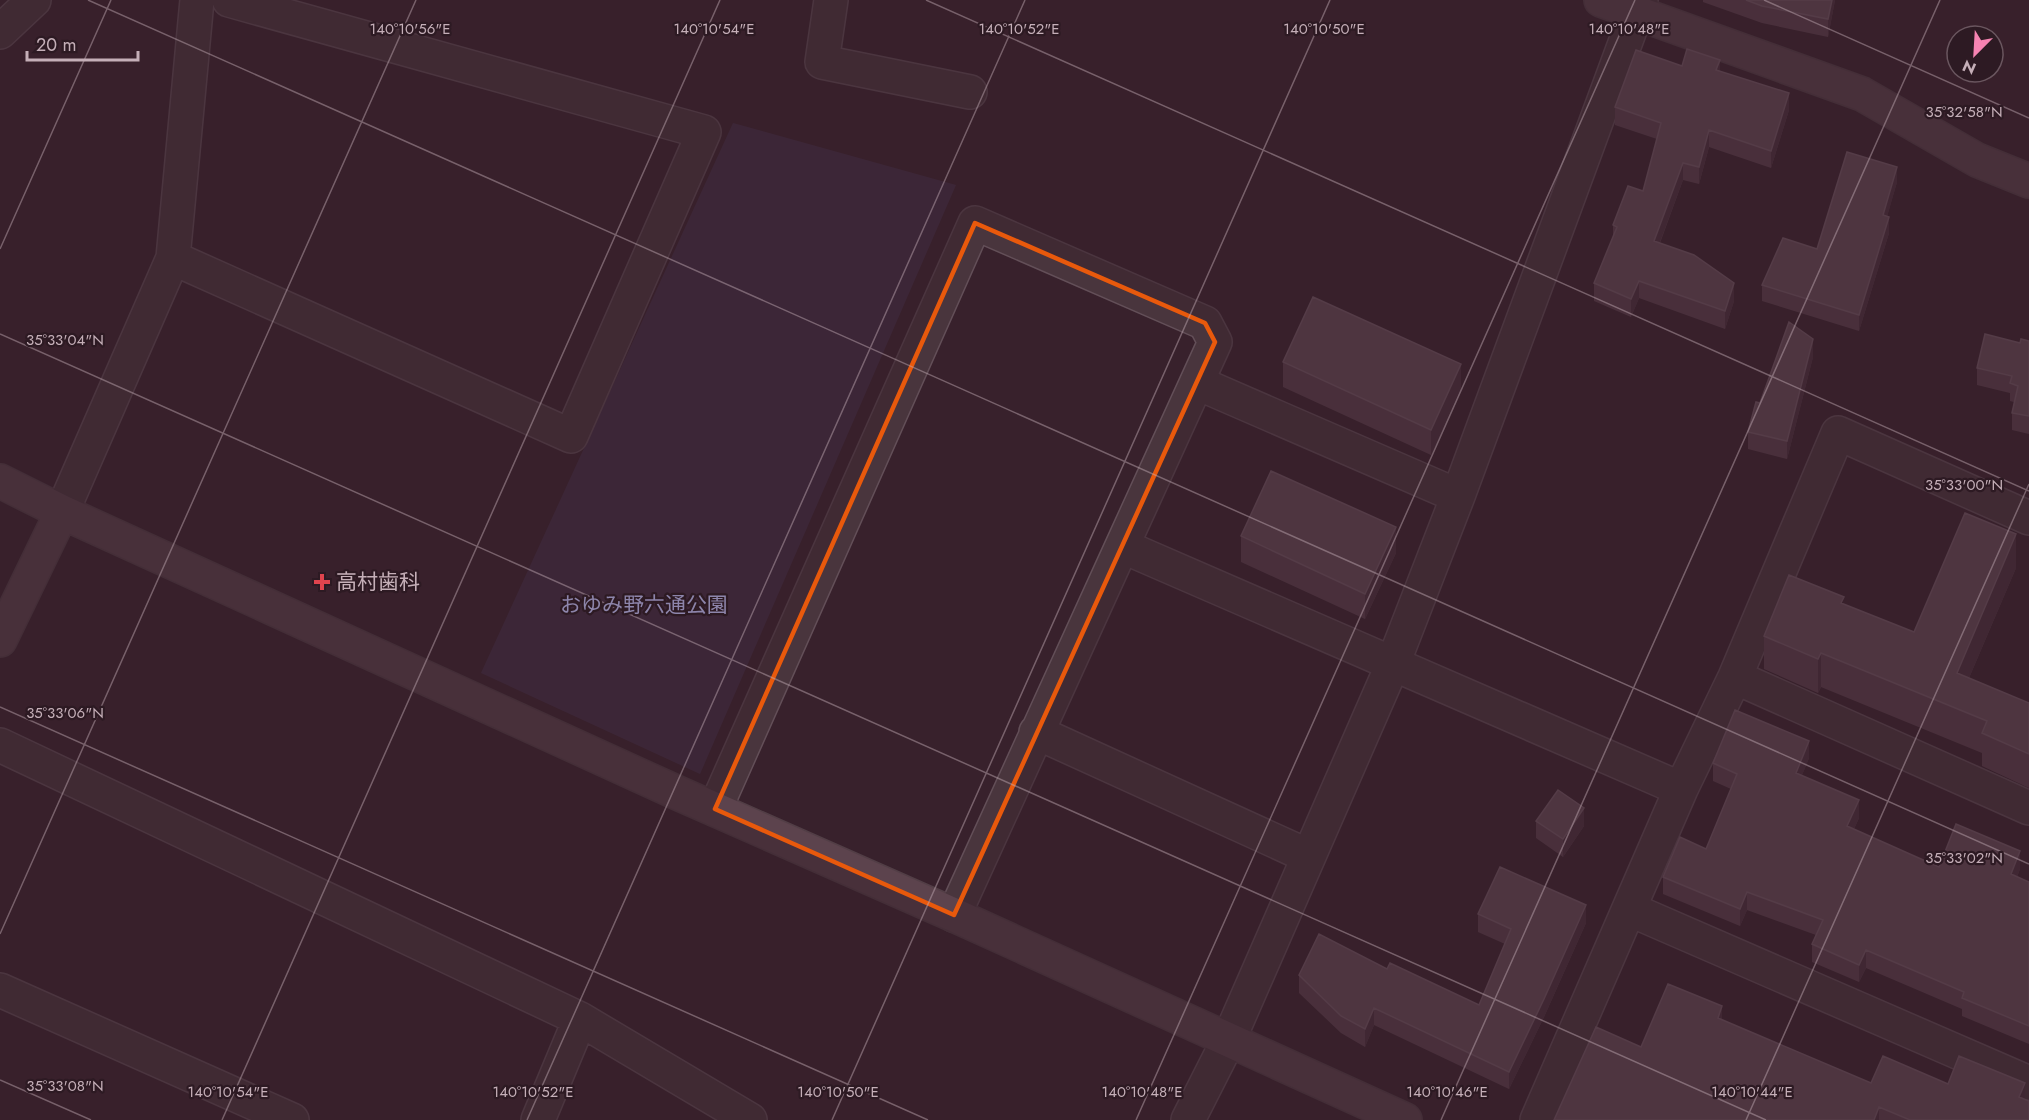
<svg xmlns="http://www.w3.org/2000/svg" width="2029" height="1120" font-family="Jost,'Noto Sans JP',sans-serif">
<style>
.green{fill:#422e46}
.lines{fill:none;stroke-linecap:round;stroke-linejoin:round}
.street-casing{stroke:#634f58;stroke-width:36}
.secondary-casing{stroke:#523e46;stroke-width:36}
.street{stroke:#49353d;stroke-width:33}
.secondary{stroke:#5c434d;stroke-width:33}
.wall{fill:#5e424f}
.shaded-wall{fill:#4a303c}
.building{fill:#694e5a;stroke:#775d69;stroke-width:1.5}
.marked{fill:none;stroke:#e8590c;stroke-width:4.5;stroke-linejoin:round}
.ticks{fill:none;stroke:#c5afb8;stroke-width:1.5;stroke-opacity:0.45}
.health-dot{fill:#e0444e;stroke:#2d1a23;stroke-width:2}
.labels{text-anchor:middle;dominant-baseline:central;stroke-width:4.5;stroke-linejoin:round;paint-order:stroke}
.poi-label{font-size:21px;fill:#c5afb8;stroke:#2d1a23;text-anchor:start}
.park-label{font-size:21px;fill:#8d85ab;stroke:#2d1a23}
.ticks-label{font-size:15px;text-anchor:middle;fill:#c5afb8;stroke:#2d1a23;stroke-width:4.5;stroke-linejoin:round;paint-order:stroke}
</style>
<rect width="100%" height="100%" fill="#38212c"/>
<path class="green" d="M 733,123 L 956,185 L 700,774 L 481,673 Z"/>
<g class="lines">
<g class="street-casing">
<path id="street" d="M 831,0 L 822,62 L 970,92
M 0,32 L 34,0
M 173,258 L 571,436 L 704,132 L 229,0
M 1198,383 L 1458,496
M 62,512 L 173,258 L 197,0
M 1735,677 L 2029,808
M 1036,732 L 1308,856
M 0,745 L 580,1019 L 750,1120
M 715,809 L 975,223 L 1205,323 L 1215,342 L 1122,546 L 1681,789
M 1629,909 L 2029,1083
M 954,915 L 1122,546
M 0,990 L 292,1120
M 538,1120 L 580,1019
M 1188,1120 L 1229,1039 L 1392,666 L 1458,496 L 1641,0
M 1537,1120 L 1681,789 L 1735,677 L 1838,433 L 2029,518"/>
</g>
<g class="secondary-casing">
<path id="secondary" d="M 1601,0 L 1862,94 L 1977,160 L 2029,181
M 0,481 L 62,512 L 680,794 L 954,915 L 1405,1120
M 0,640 L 62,512"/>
</g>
<use href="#street" class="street"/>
<use href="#secondary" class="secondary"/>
</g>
<path class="wall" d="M 1703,0 L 1835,0 L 1828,37 L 1762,23 L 1703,2 Z
M 1682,66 L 1720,71 L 1789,110 L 1771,168 L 1709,147 L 1699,184 L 1683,180 L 1660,243 L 1734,301 L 1725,329 L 1639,298 L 1631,317 L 1594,301 L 1594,283 L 1613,237 L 1613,225 L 1643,191 L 1657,139 L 1615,125 L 1615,107 Z
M 1897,182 L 1887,216 L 1889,233 L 1859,331 L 1762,301 L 1762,285 L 1817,249 Z
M 2029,341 L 2029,434 L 2012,430 L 2012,413 L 2014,402 L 2010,401 L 2010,393 L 1977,385 L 1977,368 L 2020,343 Z
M 1813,357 L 1787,459 L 1748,449 L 1748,432 L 1760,403 Z
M 1283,362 L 1461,390 L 1431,455 L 1283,387 Z
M 1241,536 L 1396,553 L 1365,619 L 1241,562 Z
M 2016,568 L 1969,678 L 2029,703 L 2029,788 L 1982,766 L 1982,753 L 1821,687 L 1818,693 L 1764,669 L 1764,636 L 1844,604 L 1914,632 Z
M 1809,758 L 1802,775 L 1859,818 L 1854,829 L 1939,867 L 2020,869 L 2017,877 L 2029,882 L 2029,1044 L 1962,1016 L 1962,1009 L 1866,968 L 1859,982 L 1812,962 L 1812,944 L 1816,935 L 1747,910 L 1740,926 L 1663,894 L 1663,877 L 1706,849 L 1731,789 L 1713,781 L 1713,763 Z
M 1536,821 L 1584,826 L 1563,857 L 1536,838 Z
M 1478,914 L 1586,923 L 1544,1017 L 1509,1089 L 1374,1025 L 1365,1047 L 1341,1033 L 1299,993 L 1299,975 L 1387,969 L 1479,1005 L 1505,944 L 1478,932 Z
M 1722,1020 L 1871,1083 L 1948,1084 L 2025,1099 L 2029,1120 L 1554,1120 L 1641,1047 Z"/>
<path class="shaded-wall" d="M 1832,0 L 1835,0 L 1828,37 L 1828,19 Z
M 1720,60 L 1720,77 L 1716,70 Z
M 1789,93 L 1789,110 L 1771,168 L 1771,151 Z
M 1709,130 L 1709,147 L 1699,184 L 1699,167 Z
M 1683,163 L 1683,180 L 1654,258 L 1654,241 Z
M 1897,167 L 1897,182 L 1883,231 L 1883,215 Z
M 1889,217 L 1889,233 L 1859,331 L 1859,315 Z
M 1639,281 L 1639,298 L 1631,317 L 1631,299 Z
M 1734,283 L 1734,301 L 1725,329 L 1725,311 Z
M 1813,339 L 1813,357 L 1787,459 L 1787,441 Z
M 1461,364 L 1461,390 L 1431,455 L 1431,430 Z
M 1396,527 L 1396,553 L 1365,619 L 1365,594 Z
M 2016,534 L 2016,568 L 1957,706 L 1957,673 Z
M 1821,653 L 1821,687 L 1818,693 L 1818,659 Z
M 1809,741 L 1809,758 L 1796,790 L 1796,773 Z
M 1859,800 L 1859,818 L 1847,844 L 1847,826 Z
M 1584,808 L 1584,826 L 1563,857 L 1563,839 Z
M 2020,851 L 2020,869 L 2011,892 L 2011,874 Z
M 1747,892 L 1747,910 L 1740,926 L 1740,909 Z
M 1586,905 L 1586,923 L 1544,1017 L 1509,1089 L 1509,1072 Z
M 1866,950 L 1866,968 L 1859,982 L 1859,965 Z
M 1722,1006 L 1722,1025 L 1718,1018 Z
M 1374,1008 L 1374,1025 L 1365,1047 L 1365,1029 Z
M 2025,1083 L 2025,1102 L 2019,1097 Z
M 1879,1107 L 1879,1120 L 1874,1120 Z"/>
<path class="building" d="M 1746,0 L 1832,0 L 1828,19 L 1762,6 Z
M 1687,49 L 1720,60 L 1716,70 L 1789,93 L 1771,151 L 1709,130 L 1699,167 L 1683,163 L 1654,241 L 1694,255 L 1734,283 L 1725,311 L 1639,281 L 1631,299 L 1594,283 L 1617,227 L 1613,225 L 1628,186 L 1643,191 L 1661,123 L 1615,107 L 1636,50 L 1682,66 Z
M 1847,152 L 1897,167 L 1883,215 L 1889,217 L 1859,315 L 1762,285 L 1783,238 L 1817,249 Z
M 1313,297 L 1461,364 L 1431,430 L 1283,362 Z
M 1789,322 L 1813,339 L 1787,441 L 1748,432 L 1756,402 L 1760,403 Z
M 1985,334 L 2020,343 L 2021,339 L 2029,341 L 2029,416 L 2012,413 L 2018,386 L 2010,383 L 2012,376 L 1977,368 Z
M 1271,471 L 1396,527 L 1365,594 L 1241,536 Z
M 1965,513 L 2016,534 L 1957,673 L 2029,703 L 2029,754 L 1982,733 L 1987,721 L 1821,653 L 1818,659 L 1764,636 L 1789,575 L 1844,597 L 1841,603 L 1914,632 Z
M 1735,710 L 1809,741 L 1796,773 L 1859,800 L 1847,826 L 1939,867 L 1956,824 L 2020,851 L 2011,874 L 2029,882 L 2029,1026 L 1962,998 L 1964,992 L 1866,950 L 1859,965 L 1812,944 L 1823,920 L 1747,892 L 1740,909 L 1663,877 L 1680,837 L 1706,849 L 1737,774 L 1713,763 Z
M 1558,790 L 1584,808 L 1563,839 L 1536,821 Z
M 1500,867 L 1586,905 L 1544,999 L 1509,1072 L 1374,1008 L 1365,1029 L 1341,1016 L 1299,975 L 1319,934 L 1387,969 L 1390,963 L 1479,1005 L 1511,929 L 1478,914 Z
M 1668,984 L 1722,1006 L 1718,1018 L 1871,1083 L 1883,1056 L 1948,1084 L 1959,1056 L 2025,1083 L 2019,1097 L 2029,1101 L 2029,1120 L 1910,1120 L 1879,1107 L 1874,1120 L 1554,1120 L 1596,1027 L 1641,1047 Z"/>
<path d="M0 0H2029V1120H0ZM 975,223 L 1205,323 L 1215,342 L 954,915 L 715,809 Z" fill="#38212c" fill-opacity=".55" fill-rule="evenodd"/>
<path class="marked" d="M 975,223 L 1205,323 L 1215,342 L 954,915 L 715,809 Z"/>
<path class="ticks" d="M 88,0 L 2029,864M 926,0 L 2029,491M 1764,0 L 2029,118M 0,249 L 111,0M 0,334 L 1766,1120M 0,707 L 928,1120M 0,934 L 416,0M 0,1080 L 91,1120M 222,1120 L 720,0M 527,1120 L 1025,0M 832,1120 L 1330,0M 1136,1120 L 1635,0M 1441,1120 L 1940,0M 1746,1120 L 2029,484"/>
<path class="health-dot" d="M319 573h6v6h6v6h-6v6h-6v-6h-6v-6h6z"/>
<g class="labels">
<g class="poi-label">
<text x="336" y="582">高村歯科</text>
</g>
<g class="park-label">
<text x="644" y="605">おゆみ野六通公園</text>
</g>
</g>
<g class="ticks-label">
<text x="410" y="34">140°10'56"E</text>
<text x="714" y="34">140°10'54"E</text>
<text x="1019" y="34">140°10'52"E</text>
<text x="1324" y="34">140°10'50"E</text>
<text x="1629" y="34">140°10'48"E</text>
<text x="1964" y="117">35°32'58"N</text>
<text x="65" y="345">35°33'04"N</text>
<text x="1964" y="490">35°33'00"N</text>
<text x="65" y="718">35°33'06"N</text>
<text x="1964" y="863">35°33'02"N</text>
<text x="65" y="1091">35°33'08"N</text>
<text x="228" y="1097">140°10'54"E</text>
<text x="533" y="1097">140°10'52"E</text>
<text x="838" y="1097">140°10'50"E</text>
<text x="1142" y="1097">140°10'48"E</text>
<text x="1447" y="1097">140°10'46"E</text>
<text x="1752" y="1097">140°10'44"E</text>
</g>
<g transform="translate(1975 54) rotate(204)"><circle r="28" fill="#2d1a23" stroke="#6a565f" stroke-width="1.5"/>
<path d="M0-4.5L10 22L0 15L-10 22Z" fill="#f683b2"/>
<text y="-9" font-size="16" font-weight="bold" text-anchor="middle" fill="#c5afb8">N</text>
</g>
<path d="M27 51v9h111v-9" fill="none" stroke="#c5afb8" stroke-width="3"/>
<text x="36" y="51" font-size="18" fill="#c5afb8" stroke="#2d1a23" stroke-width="4.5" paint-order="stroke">20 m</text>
</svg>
